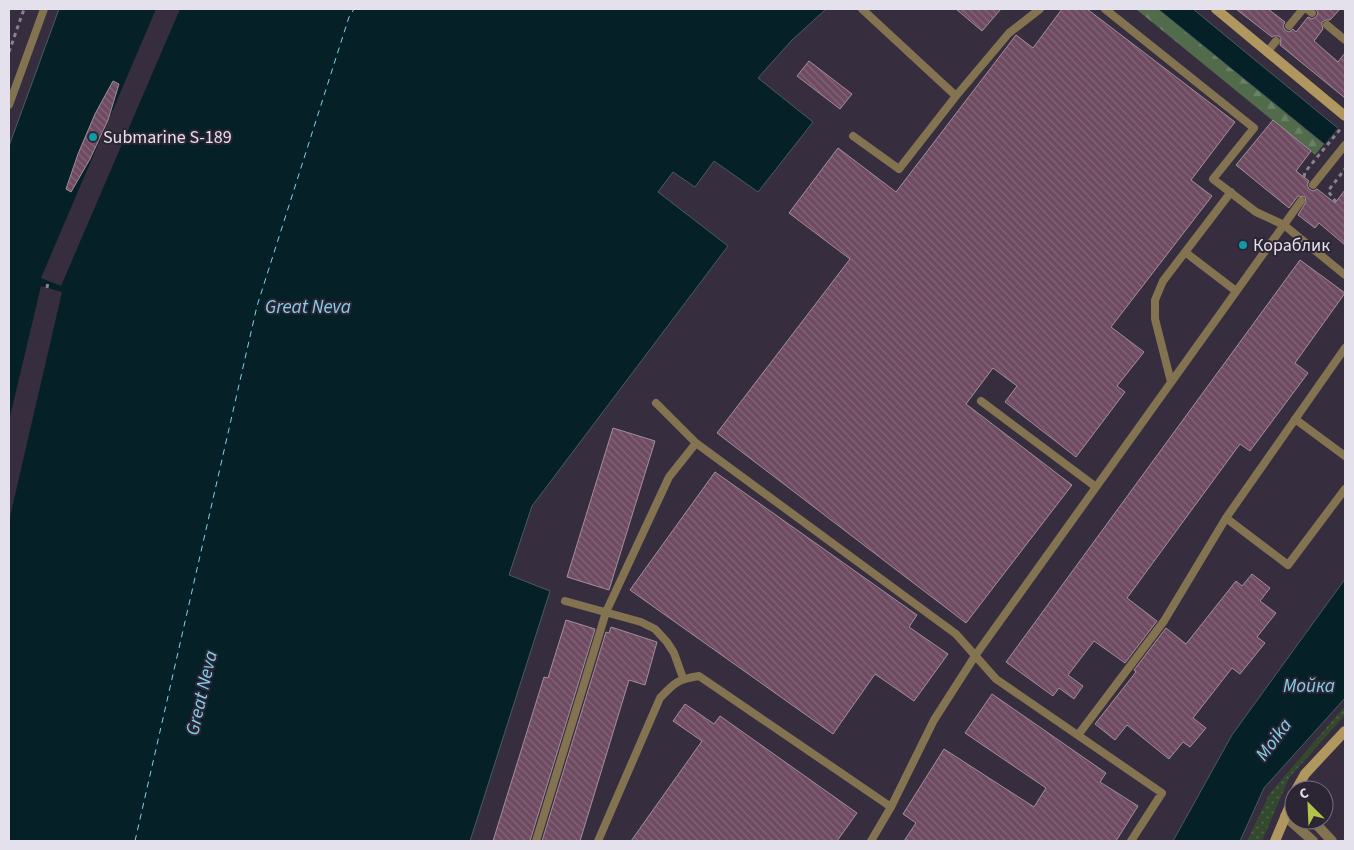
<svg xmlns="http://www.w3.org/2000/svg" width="1354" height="850" font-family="'Source Sans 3',sans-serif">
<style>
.grass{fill:url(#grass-dots)}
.forest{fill:url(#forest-firs)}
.water{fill:#062028;stroke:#495a63}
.pier{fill:#362e3f}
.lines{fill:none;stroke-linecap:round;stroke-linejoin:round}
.ferry{stroke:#80d2ec;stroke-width:1;stroke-dasharray:6 5;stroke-linecap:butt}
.building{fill:url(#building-back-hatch);stroke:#a38e9a}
.path{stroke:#888290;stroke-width:3;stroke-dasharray:4 4;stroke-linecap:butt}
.lane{stroke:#837350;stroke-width:8}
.street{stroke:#837350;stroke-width:10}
.secondary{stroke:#b0975f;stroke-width:10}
.culture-dot{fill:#0f9aa8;stroke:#2c2534;stroke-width:2}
.labels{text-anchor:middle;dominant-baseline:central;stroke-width:4;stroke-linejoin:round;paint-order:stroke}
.poi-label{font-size:18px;fill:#e5e1ec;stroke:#2c2534;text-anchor:start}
.water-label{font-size:19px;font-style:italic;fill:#80d2ec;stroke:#2c2534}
</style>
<defs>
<pattern id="grass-dots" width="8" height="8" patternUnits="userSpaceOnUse" patternTransform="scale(1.25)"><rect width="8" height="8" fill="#33492e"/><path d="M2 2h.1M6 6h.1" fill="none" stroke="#50634c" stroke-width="1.8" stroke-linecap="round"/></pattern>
<pattern id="forest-firs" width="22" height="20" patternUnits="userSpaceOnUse" patternTransform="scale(1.25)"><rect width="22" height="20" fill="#526b4b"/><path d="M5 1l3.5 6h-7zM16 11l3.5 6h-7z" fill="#6b8065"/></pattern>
<pattern id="building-back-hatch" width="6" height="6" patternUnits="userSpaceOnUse" patternTransform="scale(1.25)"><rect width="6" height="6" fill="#6f4b62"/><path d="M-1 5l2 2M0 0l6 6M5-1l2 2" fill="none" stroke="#836579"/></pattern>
</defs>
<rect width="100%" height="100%" fill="#362e3f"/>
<path class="grass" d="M 1345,706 L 1345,715 L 1289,778 L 1262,841 L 1247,841 L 1270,793 Z"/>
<path class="forest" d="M 1136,9 L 1158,9 L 1324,144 L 1315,155 Z"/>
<path class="water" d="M 59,9 L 826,9 L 791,41 L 758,78 L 813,122 L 758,192 L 714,161 L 695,187 L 673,172 L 658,192 L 728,246 L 532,506 L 509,575 L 550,591 L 470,841 L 9,841 L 9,146 Z
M 1158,9 L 1193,9 L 1345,134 L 1345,161 Z
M 1345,579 L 1345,698 L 1264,788 L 1240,841 L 1173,841 L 1232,735 Z"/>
<path class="pier" d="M 156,9 L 180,9 L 61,286 L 41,278 Z
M 1339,126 L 1345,132 L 1345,163 L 1323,146 Z
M 41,286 L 62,292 L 9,521 L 9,421 Z"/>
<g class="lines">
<path class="ferry" d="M 135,841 L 257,306 L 349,17 L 354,9"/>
</g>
<path class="building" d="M 956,9 L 1001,9 L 982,31 Z
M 1062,9 L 1087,9 L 1235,122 L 1191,180 L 1212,196 L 1111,327 L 1144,352 L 1117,386 L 1125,392 L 1076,457 L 1005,402 L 1017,386 L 993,368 L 966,404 L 1072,485 L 966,623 L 717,433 L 850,259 L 789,213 L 838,148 L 896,192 L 1016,35 L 1033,48 Z
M 1236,9 L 1268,9 L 1285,22 L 1283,26 L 1285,30 L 1289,32 L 1293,29 L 1296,32 L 1308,17 L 1312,19 L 1316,17 L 1318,13 L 1316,9 L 1340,9 L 1330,20 L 1326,20 L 1322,22 L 1322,26 L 1323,29 L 1314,41 L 1338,62 L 1345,53 L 1345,98 L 1280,45 L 1281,39 L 1279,36 L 1274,36 L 1272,37 Z
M 809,61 L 852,94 L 840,109 L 797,76 Z
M 113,81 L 119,84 L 108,120 L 90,159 L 71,192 L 66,189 L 78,154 L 95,114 Z
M 1273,120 L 1311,151 L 1296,171 L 1309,181 L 1307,185 L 1309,189 L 1313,191 L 1317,189 L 1335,203 L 1345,190 L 1345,245 L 1319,223 L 1315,228 L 1298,215 L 1306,202 L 1305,197 L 1298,196 L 1289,208 L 1236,165 Z
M 1300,260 L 1345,293 L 1295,363 L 1308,373 L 1250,451 L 1240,444 L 1127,598 L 1157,621 L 1125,663 L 1094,641 L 1068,675 L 1083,686 L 1074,699 L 1059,688 L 1053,696 L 1006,662 Z
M 613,428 L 655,441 L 609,590 L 567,577 Z
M 715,472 L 917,615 L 909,627 L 948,654 L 914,701 L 875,674 L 833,734 L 630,590 Z
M 1252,574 L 1270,588 L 1260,601 L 1276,613 L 1257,637 L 1265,643 L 1240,674 L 1232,668 L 1193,718 L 1206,728 L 1190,747 L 1183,742 L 1169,759 L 1127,725 L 1115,740 L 1095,724 L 1136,672 L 1134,670 L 1166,628 L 1186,644 L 1236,581 L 1242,586 Z
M 566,620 L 595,629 L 530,841 L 493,841 L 544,677 L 548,678 Z
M 611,627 L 657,642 L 645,685 L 629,680 L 580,841 L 542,841 L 606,632 L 609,633 Z
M 992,694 L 1106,773 L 1100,782 L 1138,806 L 1116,841 L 904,841 L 916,823 L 903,814 L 944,749 L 1034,807 L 1046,788 L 965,733 Z
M 685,704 L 714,724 L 720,716 L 857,813 L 837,841 L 631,841 L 702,741 L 673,721 Z"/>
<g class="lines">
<path class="path" d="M 9,52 L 24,9
M 1304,177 L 1305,172 L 1342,127
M 1336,202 L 1328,191 L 1345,169
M 47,288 L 48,281"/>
<path class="lane" d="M 862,9 L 956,96
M 1105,9 L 1254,128 L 1213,179 L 1256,212 L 1284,225 L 1345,275
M 1307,9 L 1312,13
M 1327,25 L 1345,40
M 1289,26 L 1303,9
M 1268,51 L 1276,41
M 9,105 L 44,9
M 853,136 L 899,169 L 956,96 L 1009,33 L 1040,9
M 1313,185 L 1345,145
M 1185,252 L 1236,291
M 1171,382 L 1155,319 L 1155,300 L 1163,281 L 1231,192
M 981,401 L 1096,487
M 656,403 L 696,443 L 956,634 L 996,679 L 1162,793 L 1131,841
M 1295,419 L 1345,456
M 1226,518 L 1288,565 L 1345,489
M 565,601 L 641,622 L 655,629 L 667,642 L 674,653 L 683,678
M 1078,735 L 1164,621 L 1226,518 L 1345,348
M 536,841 L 606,612 L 669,477 L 696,443
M 598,841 L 660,698 C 674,683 678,679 699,676 L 891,807
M 871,841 L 891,807 L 934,720 L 975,656 L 1301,201"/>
<path class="street" d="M 1285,816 L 1313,841
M 1299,820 L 1317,825 L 1332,841"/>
<path class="secondary" d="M 1216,9 L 1345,116
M 1296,790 L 1305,774 L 1345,731
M 1275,841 L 1294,796"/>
</g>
<g class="culture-dot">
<circle cx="93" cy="137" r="5"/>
<circle cx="1243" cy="245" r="5"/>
</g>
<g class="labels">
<g class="poi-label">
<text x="103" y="137">Submarine S-189</text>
<text x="1253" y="245">Кораблик</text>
</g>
<g class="water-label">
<text x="308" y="307">Great Neva</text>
<text x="1309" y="686">Мойка</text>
<text transform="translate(202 693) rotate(-77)">Great Neva</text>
<text transform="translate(1274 740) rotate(-53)">Moika</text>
</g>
</g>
<rect width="1354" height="850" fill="none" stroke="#e5e1ec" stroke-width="20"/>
<g transform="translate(1309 805) rotate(336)"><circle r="24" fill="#2c2534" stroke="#76707e"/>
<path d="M0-4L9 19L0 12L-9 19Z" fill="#b6c148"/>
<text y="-8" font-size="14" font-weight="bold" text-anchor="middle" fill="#e5e1ec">С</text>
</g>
</svg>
